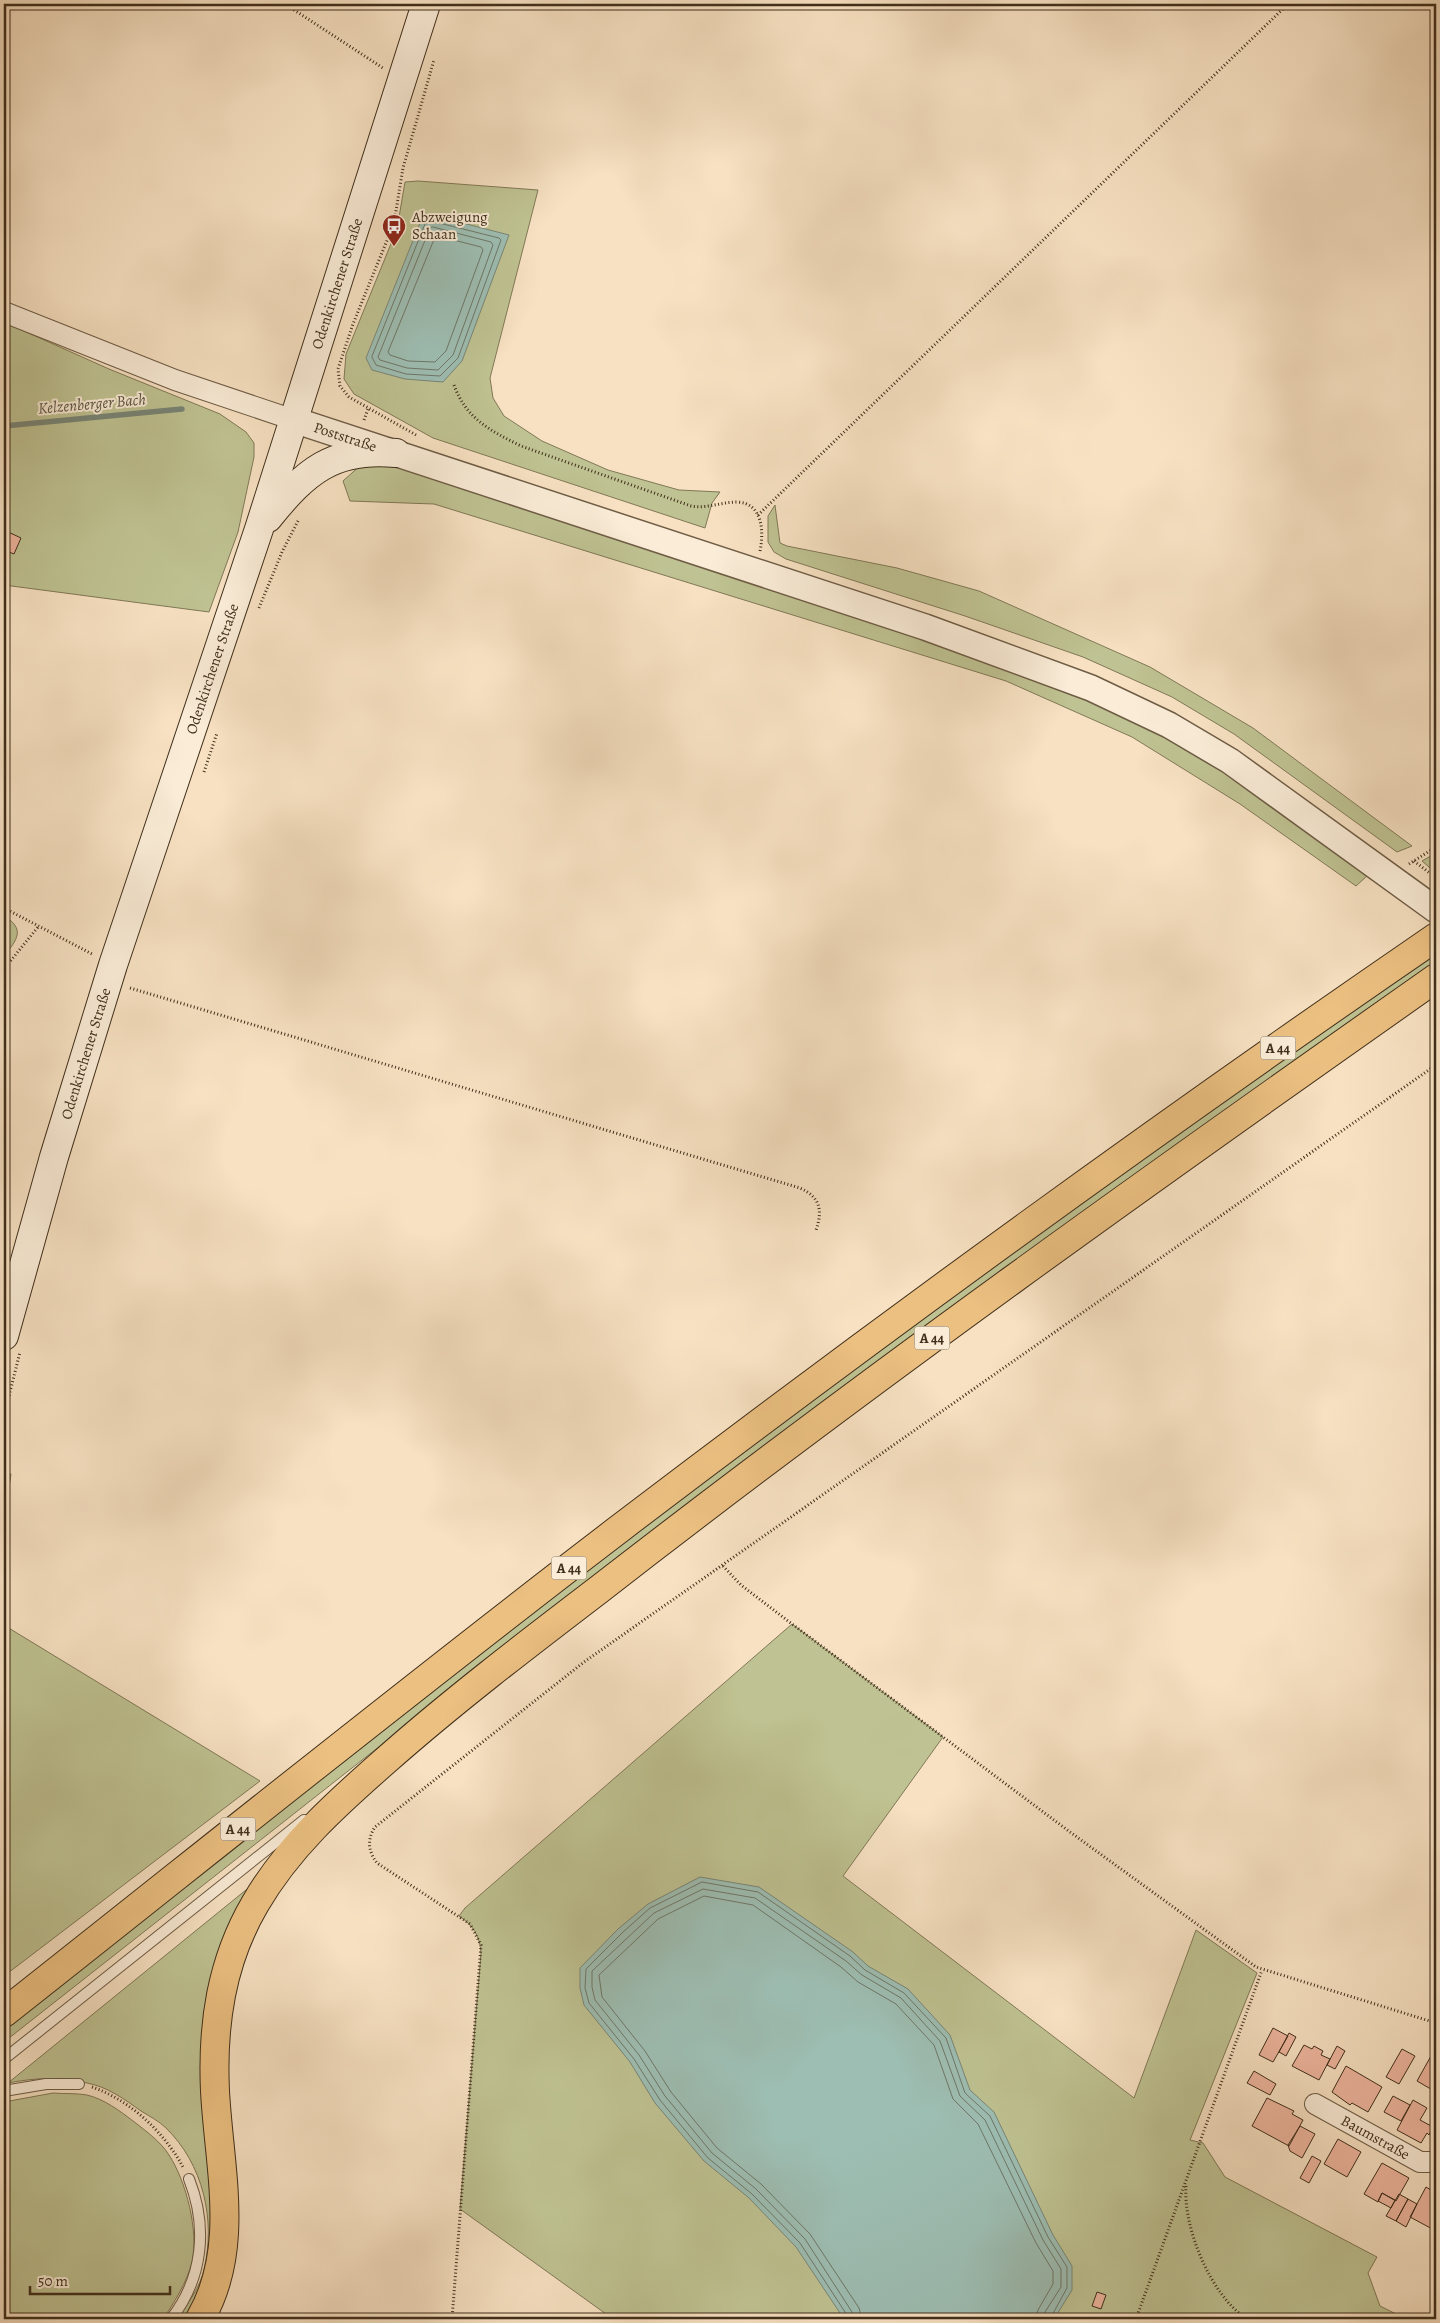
<svg xmlns="http://www.w3.org/2000/svg" width="1440" height="2323" font-family="Alegreya,serif">
<style>
.green{fill:#bfc292;stroke:#807856}
.water{fill:#9dbeb3;stroke:#788576}
.lines{fill:none;stroke-linecap:round;stroke-linejoin:round}
.shore{stroke:#6e7667;stroke-width:1}
.stream{stroke:#788576;stroke-width:5.5}
.building{fill:#eeb59e;stroke:#402f1b}
.service-casing{stroke:#6e5c45;stroke-width:12}
.minor-casing{stroke:#6e5c45;stroke-width:22}
.tertiary-casing{stroke:#6e5c45;stroke-width:28}
.secondary-casing{stroke:#402f1b;stroke-width:30}
.motorway-casing{stroke:#402f1b;stroke-width:30}
.path{stroke:#402f1b;stroke-width:3;stroke-dasharray:1 2.5;stroke-linecap:butt}
.service{stroke:#faecd7;stroke-width:10}
.minor{stroke:#faecd7;stroke-width:20}
.tertiary{stroke:#faecd7;stroke-width:25}
.secondary{stroke:#faecd7;stroke-width:28}
.motorway{stroke:#ecc081;stroke-width:28}
.labels{text-anchor:middle;dominant-baseline:central;stroke-width:4;stroke-linejoin:round;paint-order:stroke}
.shield{fill:#faecd7;stroke:#786853;stroke-width:1}
.shield-label{font-size:14px;font-weight:bold;fill:#402f1b}
.poi-label{font-size:15px;fill:#402f1b;stroke:#faecd7;text-anchor:start}
.street-label{font-size:15px;fill:#402f1b;stroke:#faecd7}
.water-label{font-size:16px;font-style:italic;fill:#575341;stroke:#faecd7}
</style>
<rect width="100%" height="100%" fill="#f7e1c2"/>
<filter id="stains"><feTurbulence type="fractalNoise" baseFrequency=".004" numOctaves="4"/><feColorMatrix values="0 0 0 0 .2 0 0 0 0 .09 0 0 0 0 .02 0 0 0 .5 -.17"/></filter>
<radialGradient id="worn" r=".72"><stop offset=".6" stop-color="#630" stop-opacity="0"/><stop offset="1" stop-color="#630" stop-opacity=".3"/></radialGradient>
<path class="green" d="M 418,181 L 538,190 L 490,378 L 493,398 L 504,416 L 542,441 L 608,470 L 679,490 L 720,492 L 712,503 L 705,528 L 433,438 L 354,394 L 344,379 L 346,354 L 397,229 L 405,182 Z
M 4,322 L 109,369 L 220,414 L 246,432 L 254,443 L 254,457 L 238,532 L 209,612 L 4,585 Z
M 363,463 L 400,468 L 749,579 L 1066,689 L 1167,736 L 1240,776 L 1369,874 L 1356,886 L 1240,804 L 1132,737 L 1006,681 L 434,504 L 350,501 L 343,481 Z
M 775,505 L 780,543 L 787,546 L 897,568 L 979,591 L 1150,667 L 1253,728 L 1412,846 L 1397,852 L 1234,734 L 1172,697 L 1083,657 L 965,616 L 786,559 L 774,552 L 768,542 L 768,516 Z
M 1436,853 L 1436,873 L 1422,861 Z
M 4,916 C 26,929 17,940 4,956 Z
M 1436,951 L 1436,965 L 512,1642 L 4,2042 L 4,2028 C 245,1839 482,1645 726,1460 C 959,1285 1197,1117 1436,951 Z
M 4,1473 L 11,1474 L 4,1521 Z
M 4,1623 L 7,1627 L 260,1781 L 4,1976 Z
M 792,1624 L 943,1737 L 843,1876 L 1134,2098 L 1196,1930 L 1257,1973 L 1190,2140 L 1203,2143 L 1225,2177 L 1377,2257 L 1368,2273 L 1380,2306 L 1406,2319 L 613,2319 L 460,2209 L 481,1953 C 480,1936 473,1925 459,1916 L 465,1908 Z
M 262,1877 L 226,1947 L 217,2252 L 193,2319 L 177,2319 C 187,2305 201,2286 204,2269 C 216,2220 203,2164 166,2128 C 159,2121 149,2116 141,2111 C 124,2099 108,2087 87,2083 C 60,2076 35,2078 8,2083 Z
M 53,2093 C 64,2094 76,2093 87,2095 C 104,2099 120,2111 133,2121 C 146,2131 161,2142 169,2155 C 186,2181 199,2231 192,2262 C 187,2282 174,2303 163,2319 L 4,2319 L 4,2102 Z"/>
<path class="water" d="M 424,213 L 509,235 L 462,361 L 443,382 L 405,379 L 372,370 L 366,358 Z
M 700,1877 L 759,1887 L 853,1952 L 868,1966 L 908,1989 L 950,2035 L 970,2090 L 994,2112 L 1053,2235 L 1072,2266 L 1072,2290 L 1054,2319 L 844,2319 L 796,2247 L 749,2198 L 704,2161 L 655,2103 L 630,2062 L 584,2005 L 580,1988 L 580,1968 L 618,1929 L 648,1904 Z"/>
<g class="lines">
<path class="shore" d="M 427,220 L 499,238 L 501,240 L 458,358 L 440,376 L 406,374 L 376,365 L 372,357 Z
M 433,227 L 491,242 L 493,245 L 453,355 L 438,370 L 407,368 L 380,360 L 378,357 L 430,228 Z
M 438,236 L 481,247 L 483,250 L 446,351 L 435,362 L 408,361 L 390,355 L 388,352 L 435,237 Z
M 848,2319 L 847,2315 L 800,2243 L 752,2194 L 708,2158 L 660,2100 L 634,2059 L 589,2003 L 585,1988 L 586,1969 L 622,1933 L 650,1908 L 702,1882 L 758,1892 L 850,1956 L 865,1970 L 904,1993 L 946,2038 L 965,2093 L 990,2116 L 1048,2237 L 1067,2267 L 1067,2288 L 1050,2319
M 854,2319 L 852,2312 L 805,2239 L 756,2189 L 712,2153 L 665,2096 L 639,2055 L 595,2000 L 592,1987 L 592,1971 L 654,1913 L 703,1889 L 755,1898 L 846,1961 L 862,1975 L 901,1998 L 940,2041 L 960,2096 L 985,2120 L 1043,2240 L 1061,2269 L 1061,2287 L 1045,2312 L 1044,2319
M 862,2319 L 859,2308 L 810,2234 L 761,2184 L 717,2148 L 671,2092 L 645,2051 L 602,1997 L 599,1975 L 658,1919 L 704,1896 L 753,1905 L 841,1967 L 858,1982 L 896,2004 L 934,2045 L 953,2099 L 978,2124 L 1036,2243 L 1053,2271 L 1053,2284 L 1038,2310 L 1036,2319"/>
<path class="stream" d="M 4,426 L 182,409"/>
</g>
<path class="building" d="M 4,530 L 21,538 L 14,554 L 4,550 Z
M 1273,2028 L 1288,2036 L 1273,2062 L 1259,2055 Z
M 1289,2033 L 1296,2037 L 1286,2056 L 1279,2052 Z
M 1304,2045 L 1312,2049 L 1314,2046 L 1323,2051 L 1321,2055 L 1330,2059 L 1319,2080 L 1292,2066 Z
M 1337,2046 L 1345,2051 L 1335,2069 L 1327,2065 Z
M 1402,2049 L 1415,2056 L 1399,2084 L 1386,2077 Z
M 1431,2056 L 1436,2059 L 1436,2092 L 1417,2081 Z
M 1346,2066 L 1382,2087 L 1368,2112 L 1352,2103 L 1350,2105 L 1332,2092 Z
M 1254,2071 L 1276,2084 L 1270,2095 L 1247,2083 Z
M 1393,2096 L 1410,2105 L 1401,2121 L 1384,2112 Z
M 1267,2098 L 1294,2111 L 1292,2114 L 1303,2120 L 1289,2146 L 1252,2126 Z
M 1413,2100 L 1427,2108 L 1420,2120 L 1433,2127 L 1429,2135 L 1427,2133 L 1421,2143 L 1397,2130 Z
M 1300,2126 L 1315,2134 L 1302,2158 L 1290,2151 L 1288,2145 Z
M 1338,2139 L 1361,2152 L 1347,2177 L 1324,2164 Z
M 1312,2156 L 1321,2161 L 1309,2183 L 1300,2178 Z
M 1382,2163 L 1409,2178 L 1396,2201 L 1382,2193 L 1378,2202 L 1364,2194 Z
M 1426,2187 L 1436,2193 L 1436,2231 L 1410,2217 Z
M 1382,2193 L 1395,2200 L 1391,2208 L 1378,2201 Z
M 1399,2194 L 1408,2199 L 1396,2221 L 1386,2216 Z
M 1408,2199 L 1417,2204 L 1406,2227 L 1396,2221 Z
M 1097,2292 L 1106,2295 L 1101,2309 L 1092,2306 Z"/>
<g class="lines">
<g class="service-casing">
<path id="service" d="M 4,2059 L 304,1820
M 4,2091 L 46,2084 L 79,2084
M 171,2319 C 203,2278 208,2227 189,2179"/>
</g>
<g class="minor-casing">
<g id="minor">
<path d="M 4,312 L 175,380 L 294,420"/>
<path id="s1" d="M 1315,2104 L 1420,2162 L 1436,2162"/>
</g>
</g>
<g class="tertiary-casing">
<g id="tertiary">
<path id="s2" d="M 294,420 L 925,627 L 1091,688 L 1169,725 L 1230,761 L 1436,910"/>
</g>
</g>
<g class="secondary-casing">
<g id="secondary">
<path d="M 268,518 C 305,472 333,447 396,453"/>
<path id="s3" d="M 4,1336 L 54,1157 L 113,965 L 259,529 L 426,4"/>
</g>
</g>
<g class="motorway-casing">
<path id="motorway" d="M 4,2013 C 209,1851 412,1687 619,1529 C 887,1325 1159,1127 1436,937
M 200,2319 C 241,2249 219,2168 215,2091 C 212,2025 221,1962 255,1904 C 288,1847 336,1804 385,1761 C 453,1701 525,1646 597,1591 C 871,1378 1153,1177 1436,978"/>
</g>
<path class="path" d="M 285,4 L 383,68
M 454,385 C 466,419 491,431 521,446 L 691,506 C 707,509 721,502 737,502 C 763,503 764,532 760,551
M 364,420 L 368,409
M 416,435 L 349,397 L 340,386 L 338,369 L 353,324 L 388,238 L 395,217 L 403,168 L 434,60
M 758,515 L 1288,4
M 259,608 L 282,552 L 299,519
M 204,772 L 217,733
M 1414,861 L 1436,878
M 1409,864 L 1436,847
M 4,908 L 94,955
M 4,969 L 38,927
M 130,988 L 800,1188 C 820,1197 823,1210 816,1230
M 4,1416 L 20,1352
M 723,1566 L 741,1585 L 792,1624 L 1070,1832 L 1256,1967 L 1436,2023
M 92,2087 C 130,2100 164,2132 183,2167
M 1186,2186 C 1183,2228 1211,2296 1247,2319
M 452,2319 L 481,1945 L 470,1924 L 377,1863 C 368,1851 367,1839 375,1827 L 584,1662 L 1436,1065
M 1136,2319 L 1262,1970"/>
<use href="#service" class="service"/>
<use href="#minor" class="minor"/>
<use href="#tertiary" class="tertiary"/>
<use href="#secondary" class="secondary"/>
<use href="#motorway" class="motorway"/>
</g>
<defs>
<g id="bus-pin" transform="scale(1.25)"><path d="M0 17L-7.5 6A9.5 9.5 0 1 1 7.5 6Z" fill="#8f2418" stroke="#faecd7"/><path d="M-5-6H5V4H4V6H2V4H-2V6H-4V4H-5ZM-3.5-4V0h7V-4ZM-3.5 1.2v1.5H-2V1.2ZM2 1.2v1.5H3.5V1.2Z" fill="#fff"/></g>
</defs>
<g fill-rule="evenodd">
<use href="#bus-pin" x="394" y="226"/>
</g>
<g class="labels">
<g class="shield">
<rect x="1260.5" y="1036.5" width="35" height="23" rx="4"/>
<rect x="914.5" y="1326.5" width="35" height="23" rx="4"/>
<rect x="551.5" y="1556.5" width="35" height="23" rx="4"/>
<rect x="220.5" y="1817.5" width="35" height="23" rx="4"/>
</g>
<g class="shield-label">
<text x="1278" y="1048">A 44</text>
<text x="932" y="1338">A 44</text>
<text x="569" y="1568">A 44</text>
<text x="238" y="1829">A 44</text>
</g>
<g class="poi-label">
<text x="412" y="217">Abzweigung<tspan x="412" dy="17">Schaan</tspan></text>
</g>
<g class="street-label">
<text stroke="none"><textPath href="#s3" startOffset="1104">Odenkirchener Straße</textPath></text>
<text stroke="none"><textPath href="#s2" startOffset="54">Poststraße</textPath></text>
<text stroke="none"><textPath href="#s3" startOffset="699">Odenkirchener Straße</textPath></text>
<text stroke="none"><textPath href="#s3" startOffset="294">Odenkirchener Straße</textPath></text>
<text stroke="none"><textPath href="#s1" startOffset="69">Baumstraße</textPath></text>
</g>
<g class="water-label">
<text transform="translate(92 404) rotate(-5)">Kelzenberger Bach</text>
</g>
</g>
<rect width="1440" height="2323" fill="none" stroke="#f7e1c2" stroke-width="20"/>
<rect x="5" y="5" width="1430" height="2313" fill="none" stroke="#402f1b" stroke-width="2.5"/>
<rect x="10" y="10" width="1420" height="2303" fill="none" stroke="#402f1b"/>
<path d="M30 2286v8h140v-8" fill="none" stroke="#402f1b" stroke-width="2.5"/>
<text x="38" y="2286" font-size="15" fill="#402f1b" stroke="#faecd7" stroke-width="4" paint-order="stroke">50 m</text>
<rect width="100%" height="100%" filter="url(#stains)"/>
<rect width="100%" height="100%" fill="url(#worn)"/>
</svg>
